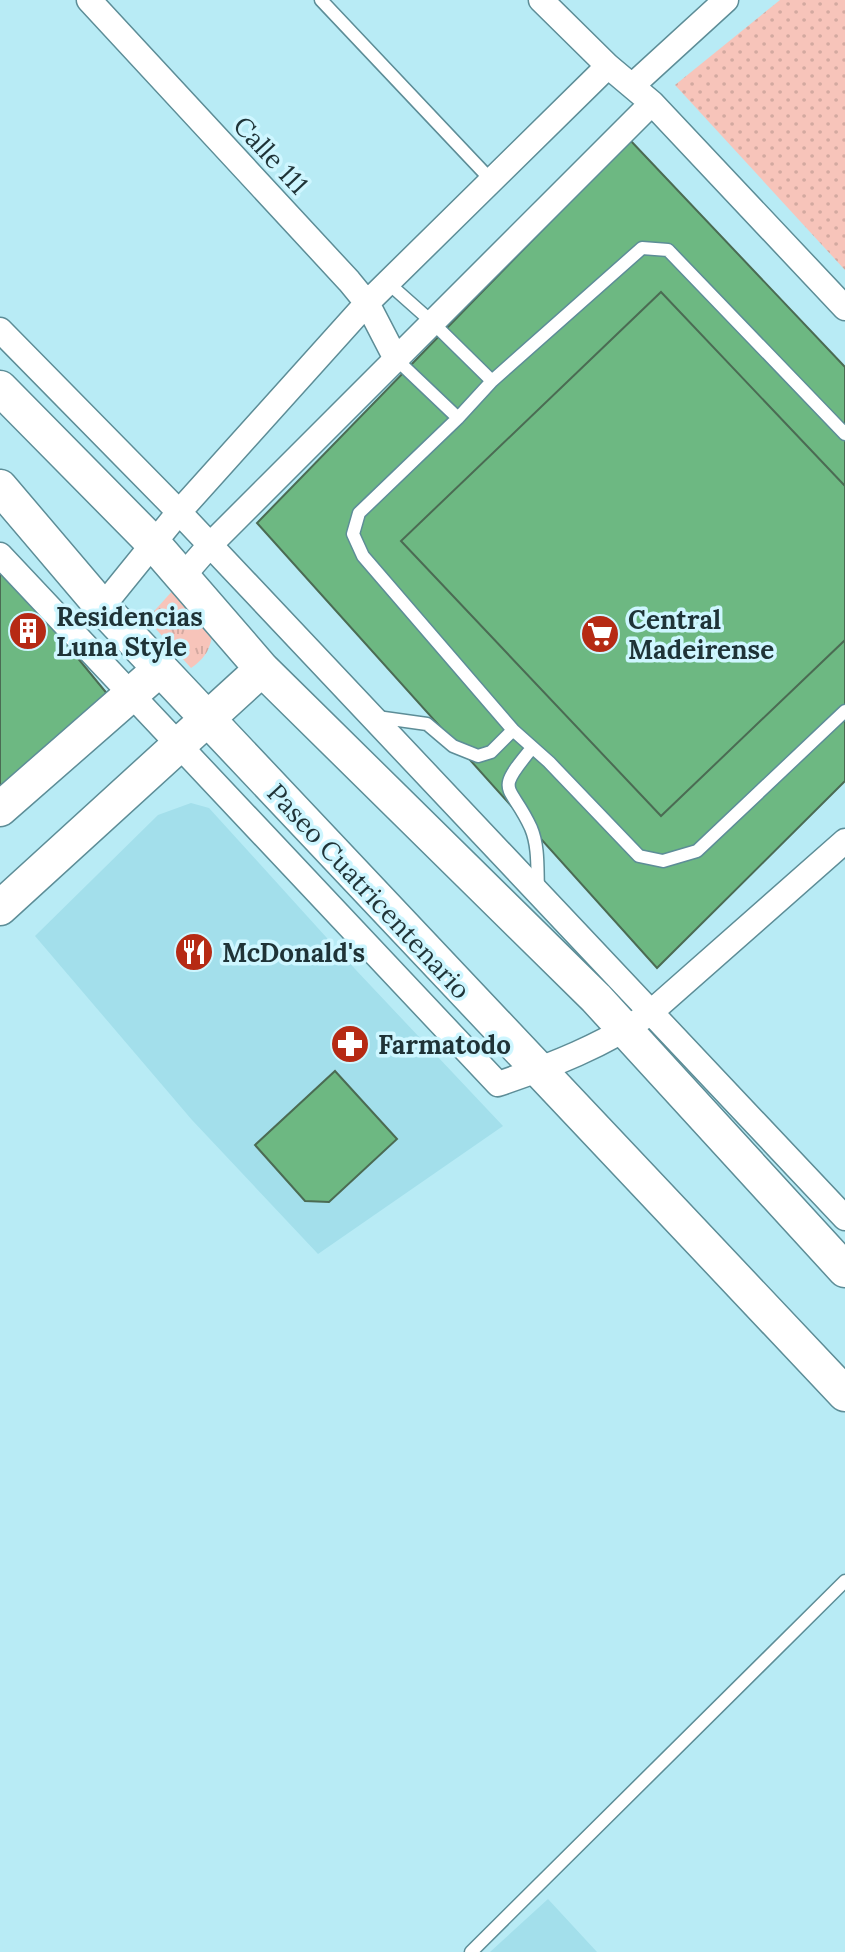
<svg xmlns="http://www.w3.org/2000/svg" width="845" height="1952" font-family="Lora,serif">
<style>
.built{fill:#a3dfeb}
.grass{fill:url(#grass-tufts)}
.park{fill:url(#park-dots)}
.building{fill:#6db882;stroke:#4b6b53;stroke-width:2}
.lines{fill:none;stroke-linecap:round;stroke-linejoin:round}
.lane-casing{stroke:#5d8d97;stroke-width:15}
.street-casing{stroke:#5d8d97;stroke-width:27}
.secondary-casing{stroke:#5d8d97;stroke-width:37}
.lane{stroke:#fff;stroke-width:12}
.street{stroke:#fff;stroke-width:24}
.secondary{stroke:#fff;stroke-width:34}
.labels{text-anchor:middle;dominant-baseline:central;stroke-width:7;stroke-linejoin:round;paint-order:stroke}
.street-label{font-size:26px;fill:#1f3337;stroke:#cef6ff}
.poi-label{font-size:26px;font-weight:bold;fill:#1f3337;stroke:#cef6ff;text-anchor:start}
</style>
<defs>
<pattern id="grass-tufts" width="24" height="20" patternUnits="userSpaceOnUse" patternTransform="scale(2)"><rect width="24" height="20" fill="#f7c4ba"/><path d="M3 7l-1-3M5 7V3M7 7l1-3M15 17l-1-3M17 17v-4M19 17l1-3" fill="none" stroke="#d3a9a0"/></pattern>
<pattern id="park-dots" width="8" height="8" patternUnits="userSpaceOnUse" patternTransform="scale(2)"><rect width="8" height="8" fill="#f7c4ba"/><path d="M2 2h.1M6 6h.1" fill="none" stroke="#d3a9a0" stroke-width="1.8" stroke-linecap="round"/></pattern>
</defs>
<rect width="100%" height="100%" fill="#b8ebf5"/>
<path class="built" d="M 191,803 L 209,808 L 355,969 L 503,1126 L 318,1254 L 192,1120 L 35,936 L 158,815 Z
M 548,1899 L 597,1952 L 490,1952 Z"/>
<path class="grass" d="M 175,588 L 213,629 C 211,647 207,657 191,668 L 147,619 Z"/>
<path class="park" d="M 780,0 L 845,0 L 845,270 L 675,85 Z"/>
<path class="building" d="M 630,140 L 845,367 L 845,781 L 657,968 L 257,523 Z
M 661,292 L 845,486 L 845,640 L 661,816 L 401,541 Z
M 1,565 L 109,696 L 0,795 L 0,566 Z
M 335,1071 L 397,1139 L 329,1202 L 305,1201 L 255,1145 Z"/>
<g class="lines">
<g class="lane-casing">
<path id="lane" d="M 321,0 L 491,180
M 387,282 L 432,322 L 492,381 L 642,248 L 668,250 L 845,434
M 396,359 L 458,418 L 359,513 L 353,534 L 363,556 L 513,730 L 549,762 L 639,856 L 663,861 L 697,851 L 845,711
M 458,418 L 492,381
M 377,717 L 427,724 L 453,746 L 478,756 L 491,752 L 513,730
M 532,748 C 493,795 510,782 531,828 C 539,847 537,870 538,890
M 471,1952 L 845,1581"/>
</g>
<g class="street-casing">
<path id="street" d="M 89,0 L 349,281 L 367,303 L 396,359
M 541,0 L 608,66 L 652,103 L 845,308
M 633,85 L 726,0
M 0,330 L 179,512 L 845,1218
M 0,555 L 498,1084 C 551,1066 605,1045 650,1013 L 845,841
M 183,576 L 210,545 L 652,103
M 102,607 L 179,512 L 367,303 L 608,66"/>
</g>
<g class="secondary-casing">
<path id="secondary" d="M 0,388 L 153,543 L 262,669 L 596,998 L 845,1270
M 0,487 L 102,607 L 845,1394
M 0,809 L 160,669
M 0,908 L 262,669"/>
</g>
<use href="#lane" class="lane"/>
<use href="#street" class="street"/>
<use href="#secondary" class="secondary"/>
</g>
<defs>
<g id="building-disc" transform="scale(2)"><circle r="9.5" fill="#b62a14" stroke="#cef6ff"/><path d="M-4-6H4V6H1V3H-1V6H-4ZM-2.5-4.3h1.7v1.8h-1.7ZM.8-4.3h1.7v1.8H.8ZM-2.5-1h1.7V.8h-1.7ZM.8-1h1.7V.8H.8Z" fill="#fff"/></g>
<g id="supermarket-disc" transform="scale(2)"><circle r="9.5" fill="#b62a14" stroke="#cef6ff"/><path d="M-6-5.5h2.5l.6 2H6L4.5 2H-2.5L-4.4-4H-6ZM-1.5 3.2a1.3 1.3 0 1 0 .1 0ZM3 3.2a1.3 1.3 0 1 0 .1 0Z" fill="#fff"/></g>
<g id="restaurant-disc" transform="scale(2)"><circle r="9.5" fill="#b62a14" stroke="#cef6ff"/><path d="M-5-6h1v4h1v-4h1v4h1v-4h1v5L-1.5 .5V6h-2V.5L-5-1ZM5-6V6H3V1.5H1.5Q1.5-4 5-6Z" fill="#fff"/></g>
<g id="pharmacy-disc" transform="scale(2)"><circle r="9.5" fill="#b62a14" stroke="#cef6ff"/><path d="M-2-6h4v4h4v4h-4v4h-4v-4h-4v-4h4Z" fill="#fff"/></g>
</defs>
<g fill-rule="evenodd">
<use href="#building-disc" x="28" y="631"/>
<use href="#supermarket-disc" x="600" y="634"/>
<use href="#restaurant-disc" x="194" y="952"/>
<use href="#pharmacy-disc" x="350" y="1044"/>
</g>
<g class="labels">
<g class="street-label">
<text transform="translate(271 155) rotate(47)">Calle 111</text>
<text transform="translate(369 891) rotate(47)">Paseo Cuatricentenario</text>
</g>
<g class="poi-label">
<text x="56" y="616">Residencias<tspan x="56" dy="30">Luna Style</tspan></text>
<text x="628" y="619">Central<tspan x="628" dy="30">Madeirense</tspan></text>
<text x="222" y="952">McDonald's</text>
<text x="378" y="1044">Farmatodo</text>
</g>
</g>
</svg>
